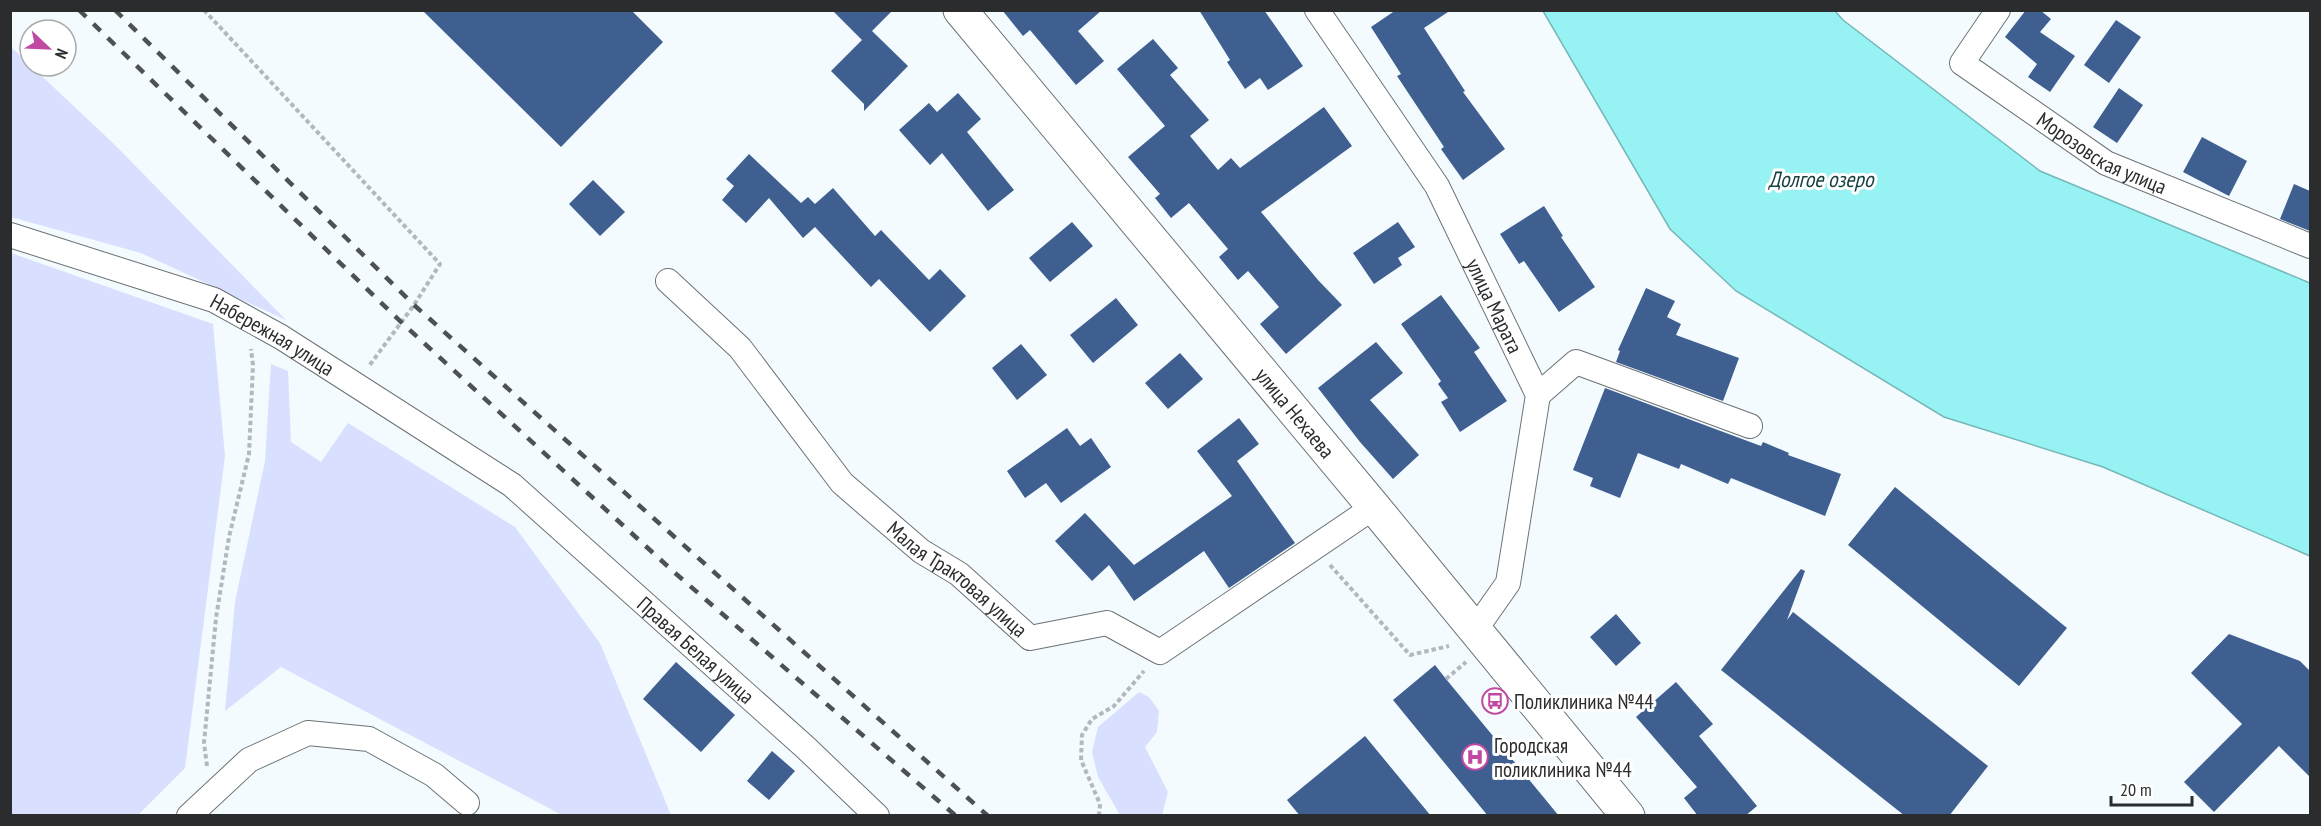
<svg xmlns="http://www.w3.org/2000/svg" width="2321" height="826" font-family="'PT Sans Narrow',sans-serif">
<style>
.green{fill:#d9dffe}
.water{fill:#97f3f3;stroke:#76b7b8;stroke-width:1.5}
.building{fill:#3e5f90}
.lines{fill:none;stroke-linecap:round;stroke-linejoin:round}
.street-casing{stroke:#6c7275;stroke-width:26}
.secondary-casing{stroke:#6c7275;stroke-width:35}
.path{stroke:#b2b8bb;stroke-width:4;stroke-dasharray:4.5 3;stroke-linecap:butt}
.street{stroke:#fff;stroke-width:24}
.secondary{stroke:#fff;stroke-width:33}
.rail{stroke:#4e5153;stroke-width:4.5;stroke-dasharray:10 10;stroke-linecap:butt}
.labels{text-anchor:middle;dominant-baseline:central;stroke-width:6;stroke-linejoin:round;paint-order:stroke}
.street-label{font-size:21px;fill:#2a2c2e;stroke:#fff}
.poi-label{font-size:21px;fill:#2a2c2e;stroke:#fff;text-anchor:start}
.water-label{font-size:22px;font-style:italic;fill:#164141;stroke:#fff}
</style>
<rect width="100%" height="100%" fill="#f4fbff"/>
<path class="green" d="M 10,46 L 116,146 L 286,320 L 141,253 L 11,217 Z
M 11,253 L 213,324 L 225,456 L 185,768 L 138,815 L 11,815 Z
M 271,364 L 288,371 L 291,442 L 321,462 L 348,423 L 515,527 L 600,643 L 671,815 L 562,815 L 281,667 L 225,711 L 235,602 L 265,461 Z
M 1139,692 L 1149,697 L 1159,711 L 1157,732 L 1145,747 L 1168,792 L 1162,815 L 1120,815 L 1098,777 L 1092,752 L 1098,727 Z"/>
<path class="water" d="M 1543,11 L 1835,11 L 1843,20 L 2040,171 L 2310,283 L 2310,556 L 2103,467 L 1944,417 L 1736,291 L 1670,229 Z"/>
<path class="building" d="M 422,10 L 631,10 L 663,42 L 561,147 Z
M 832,10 L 893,10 L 872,31 L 908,66 L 864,111 L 864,104 L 831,71 L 862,40 Z
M 1002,10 L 1102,10 L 1078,31 L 1104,61 L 1076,85 L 1030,30 L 1023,36 Z
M 1199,10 L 1264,10 L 1303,66 L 1268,90 L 1260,78 L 1245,89 L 1227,62 L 1230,60 Z
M 1396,10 L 1451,10 L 1424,28 L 1465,91 L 1463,92 L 1505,149 L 1463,180 L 1441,149 L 1444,147 L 1397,76 L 1401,74 L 1371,27 Z
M 2026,10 L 2040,10 L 2051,19 L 2040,32 L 2075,56 L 2050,92 L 2028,77 L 2037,64 L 2005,37 Z
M 2116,20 L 2141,37 L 2109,83 L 2084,65 Z
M 1153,39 L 1178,68 L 1170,75 L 1209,120 L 1190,136 L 1218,170 L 1231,158 L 1240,168 L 1324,107 L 1352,146 L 1261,212 L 1318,280 L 1342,305 L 1286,354 L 1260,324 L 1279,307 L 1248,271 L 1238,280 L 1219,257 L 1228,249 L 1189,203 L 1171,218 L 1155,198 L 1160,194 L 1128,157 L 1165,126 L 1117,69 Z
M 2119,88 L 2143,105 L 2117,143 L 2093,127 Z
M 958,93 L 981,119 L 967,132 L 1014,190 L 988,211 L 942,153 L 930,165 L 899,130 L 929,103 L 937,112 Z
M 2202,137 L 2247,161 L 2229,196 L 2183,172 Z
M 749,154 L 801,203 L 808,197 L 815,204 L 833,188 L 875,236 L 881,230 L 929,280 L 940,269 L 966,296 L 930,332 L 879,279 L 871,287 L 815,227 L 803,238 L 769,198 L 746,223 L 722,200 L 734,186 L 726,179 Z
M 593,180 L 625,212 L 600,236 L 569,204 Z
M 2294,184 L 2310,191 L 2310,231 L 2280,219 Z
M 1544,206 L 1563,236 L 1561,237 L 1595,287 L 1559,312 L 1524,261 L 1519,264 L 1500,234 Z
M 1072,222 L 1093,246 L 1050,282 L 1029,258 Z
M 1398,222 L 1415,247 L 1398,258 L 1402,265 L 1374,284 L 1353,253 Z
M 1646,288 L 1675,301 L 1667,317 L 1681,324 L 1676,335 L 1739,358 L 1723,401 L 1616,362 L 1620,351 L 1618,350 Z
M 1441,295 L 1480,348 L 1474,352 L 1507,401 L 1460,432 L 1441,402 L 1448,398 L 1438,384 L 1441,381 L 1401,324 Z
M 1116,298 L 1138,325 L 1093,363 L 1070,335 Z
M 1376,342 L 1403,373 L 1370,400 L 1419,455 L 1393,479 L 1360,442 L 1318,388 Z
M 1021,344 L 1047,375 L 1017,400 L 992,368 Z
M 1180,353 L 1203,379 L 1168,409 L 1145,383 Z
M 1605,388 L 1761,446 L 1763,442 L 1789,453 L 1788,455 L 1841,474 L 1825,516 L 1731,478 L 1728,484 L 1681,464 L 1679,469 L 1638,453 L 1620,498 L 1590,486 L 1593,478 L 1573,470 Z
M 1239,418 L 1259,444 L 1237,461 L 1295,543 L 1229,588 L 1204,551 L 1134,601 L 1109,565 L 1092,581 L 1055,541 L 1085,513 L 1134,565 L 1232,496 L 1197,451 Z
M 1067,428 L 1080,446 L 1091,438 L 1111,467 L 1061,503 L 1046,483 L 1025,498 L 1007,471 Z
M 1895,487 L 2067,628 L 2019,686 L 1848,545 Z
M 1801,569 L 1805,571 L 1787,620 L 1793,612 L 1988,766 L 1949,816 L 1905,816 L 1721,670 Z
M 1616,614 L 1641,643 L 1616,666 L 1590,637 Z
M 2229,634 L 2300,661 L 2310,671 L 2310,777 L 2279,746 L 2214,812 L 2184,782 L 2242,724 L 2191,673 Z
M 676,662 L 735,715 L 701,752 L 643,699 Z
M 1435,665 L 1446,679 L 1559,816 L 1488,816 L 1393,700 Z
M 1676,682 L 1713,724 L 1699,736 L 1757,806 L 1745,816 L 1698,816 L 1684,798 L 1697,787 L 1636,717 Z
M 1365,736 L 1431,816 L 1300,816 L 1287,800 Z
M 772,751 L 795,771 L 769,800 L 747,781 Z"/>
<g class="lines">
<g class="street-casing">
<g id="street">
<path id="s1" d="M 1317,10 L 1437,186 L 1538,395 L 1508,583 L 1475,630"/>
<path id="s2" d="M 1998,10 L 1962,63 L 2106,163 L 2310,246"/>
<path id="s3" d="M 10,235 L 214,300 L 281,337 L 512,485 L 805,747 L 877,816"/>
<path id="s4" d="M 668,281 L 740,348 L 842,483 L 921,551 L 959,574 L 1030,638 L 1107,623 L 1160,652 L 1374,507"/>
<path d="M 1538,395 L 1576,362 L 1750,426"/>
<path d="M 189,816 L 249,760 L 308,733 L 369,739 L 434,775 L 467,803"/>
</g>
</g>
<g class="secondary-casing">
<g id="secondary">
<path id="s5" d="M 960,10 L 1374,507 L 1628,816"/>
</g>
</g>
<path class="path" d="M 204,10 L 440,264 L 414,305 L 369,366
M 1330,565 L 1410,655 L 1449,646
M 1446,679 L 1466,662
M 207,766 L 204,743 L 216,618 L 229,537 L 249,454 L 253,365 L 251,349
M 1099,816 L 1100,804 L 1081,760 L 1082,735 L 1092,719 L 1114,706 L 1144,671"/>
<use href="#street" class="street"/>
<use href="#secondary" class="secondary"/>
<path class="rail" d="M 79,10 L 401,322 L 675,573 L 956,816
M 115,10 L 414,305 L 988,816"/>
</g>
<defs>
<g id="bus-ring" transform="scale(1.35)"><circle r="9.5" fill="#fff" stroke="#c04aa2" stroke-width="1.5"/><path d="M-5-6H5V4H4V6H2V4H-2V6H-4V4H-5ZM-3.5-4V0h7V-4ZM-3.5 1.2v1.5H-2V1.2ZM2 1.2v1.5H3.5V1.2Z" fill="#c04aa2"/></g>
<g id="hospital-ring" transform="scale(1.35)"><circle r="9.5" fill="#fff" stroke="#c04aa2" stroke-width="1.5"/><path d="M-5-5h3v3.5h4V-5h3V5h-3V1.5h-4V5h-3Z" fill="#c04aa2"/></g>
</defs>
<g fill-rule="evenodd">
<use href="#bus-ring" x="1495" y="701"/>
<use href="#hospital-ring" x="1475" y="757"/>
</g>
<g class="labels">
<g class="street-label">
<text stroke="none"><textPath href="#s2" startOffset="231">Морозовская улица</textPath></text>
<text stroke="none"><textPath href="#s1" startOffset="346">улица Марата</textPath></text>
<text stroke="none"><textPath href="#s3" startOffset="282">Набережная улица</textPath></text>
<text stroke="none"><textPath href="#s5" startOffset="524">улица Нехаева</textPath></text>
<text stroke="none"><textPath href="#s4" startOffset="418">Малая Трактовая улица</textPath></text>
<text stroke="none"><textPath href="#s3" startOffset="812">Правая Белая улица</textPath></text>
</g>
<g class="poi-label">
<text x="1514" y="701">Поликлиника №44</text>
<text x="1494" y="745">Городская<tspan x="1494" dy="24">поликлиника №44</tspan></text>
</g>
<g class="water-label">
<text x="1821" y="179">Долгое озеро</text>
</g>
</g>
<rect width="2321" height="826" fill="none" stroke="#2a2c2e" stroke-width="24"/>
<g transform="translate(48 48) rotate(113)"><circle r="28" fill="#ffffff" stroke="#aaabab" stroke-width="1.5"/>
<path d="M0-4.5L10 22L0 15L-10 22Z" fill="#c04aa2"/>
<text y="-9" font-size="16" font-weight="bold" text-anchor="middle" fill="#2a2c2e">N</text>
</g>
<path d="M2111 796v9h81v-9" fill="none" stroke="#2a2c2e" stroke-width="3"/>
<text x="2120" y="796" font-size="18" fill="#2a2c2e" stroke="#ffffff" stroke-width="4.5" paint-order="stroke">20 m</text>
</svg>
